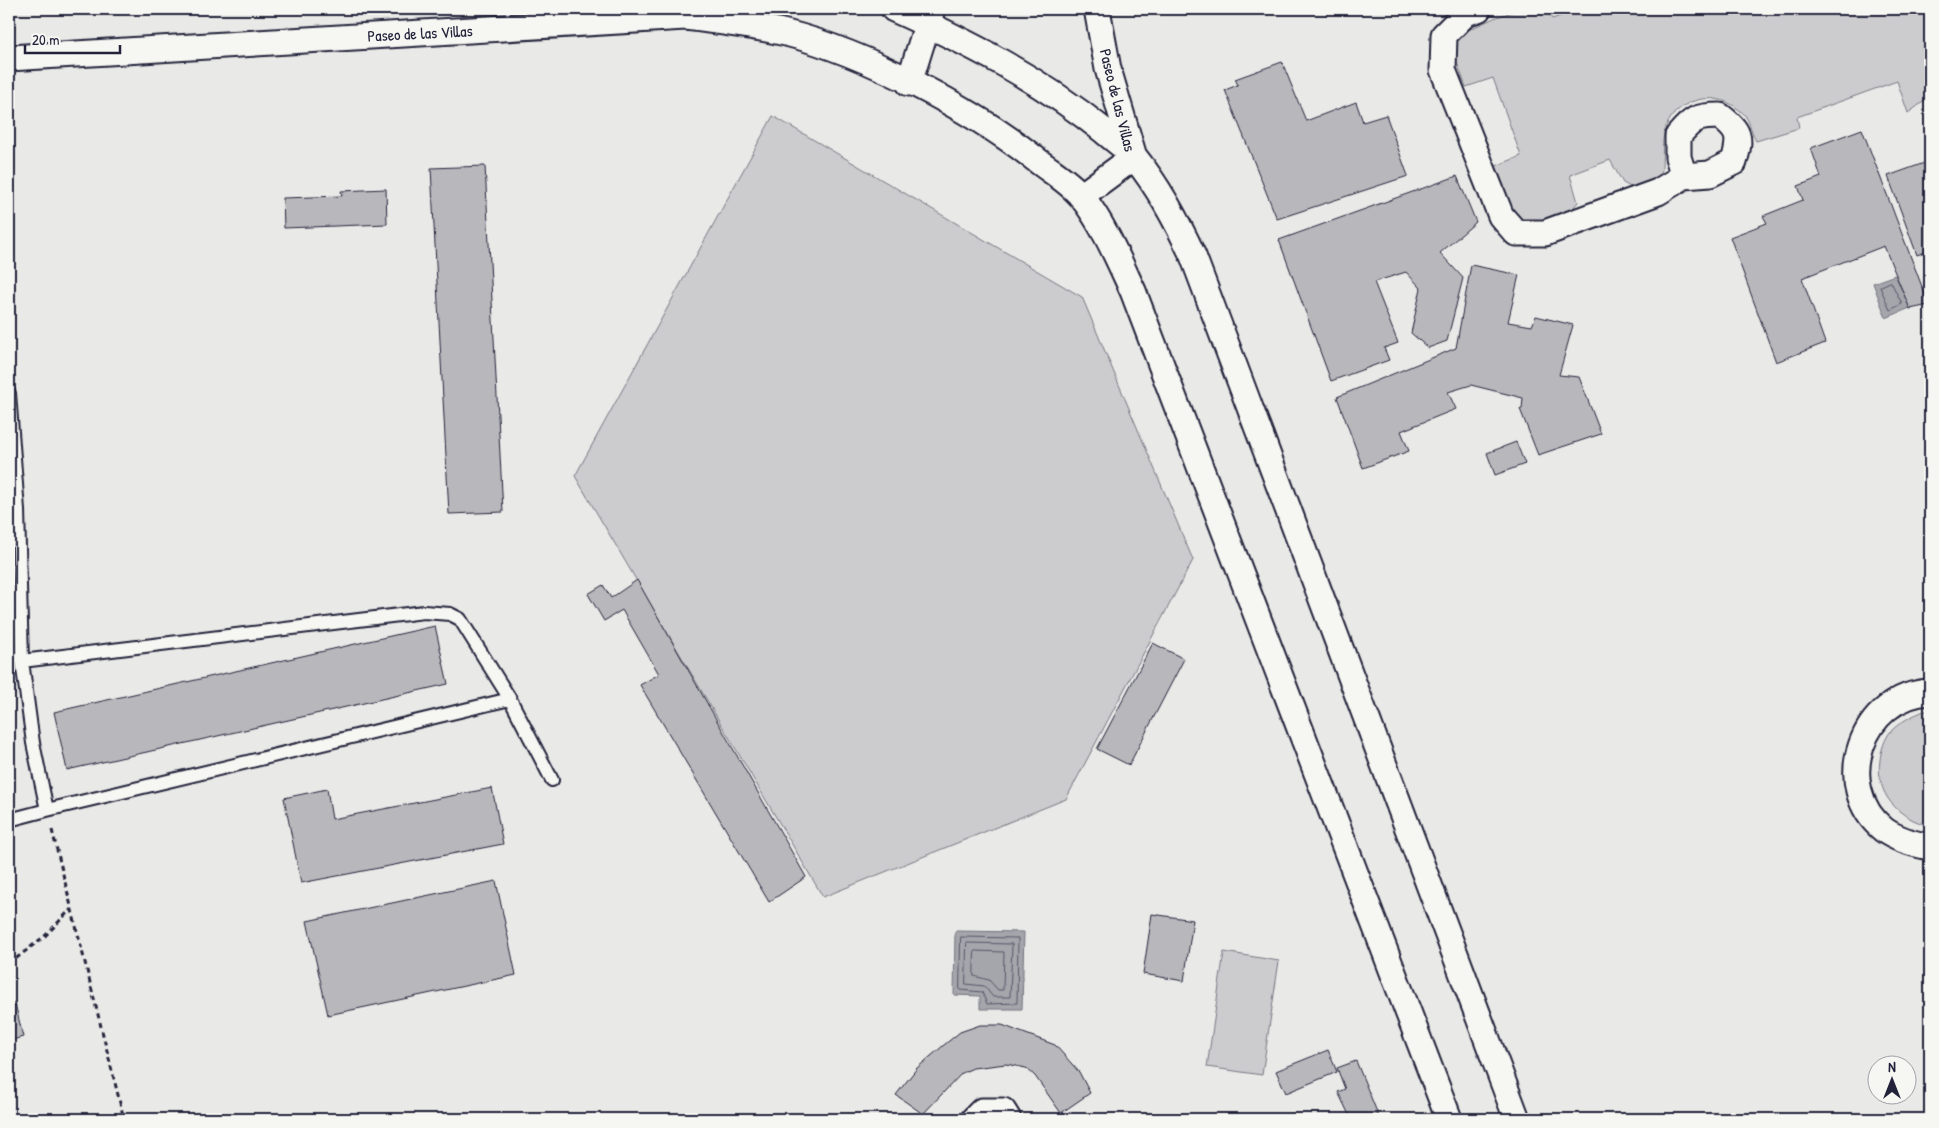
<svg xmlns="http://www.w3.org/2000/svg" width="1939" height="1128" font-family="'Patrick Hand',sans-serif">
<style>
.green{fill:#ccccce;stroke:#777784}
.water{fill:#a5a5ac;stroke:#71717f}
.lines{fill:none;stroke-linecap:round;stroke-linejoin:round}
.shore{stroke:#565668;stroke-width:1}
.building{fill:#b8b8bc;stroke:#22223b}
.lane-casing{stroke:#22223b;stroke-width:16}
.street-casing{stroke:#22223b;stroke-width:29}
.path{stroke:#22223b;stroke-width:3;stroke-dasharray:5 4;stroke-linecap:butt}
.lane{stroke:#f6f6f2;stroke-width:12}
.street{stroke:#f6f6f2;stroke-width:25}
.labels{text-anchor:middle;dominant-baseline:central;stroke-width:4.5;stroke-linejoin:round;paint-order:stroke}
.street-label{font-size:16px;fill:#22223b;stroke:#f6f6f2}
</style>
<rect width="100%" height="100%" fill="#e9e9e7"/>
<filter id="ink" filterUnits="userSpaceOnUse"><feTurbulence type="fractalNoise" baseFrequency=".02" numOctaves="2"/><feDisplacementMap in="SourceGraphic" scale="10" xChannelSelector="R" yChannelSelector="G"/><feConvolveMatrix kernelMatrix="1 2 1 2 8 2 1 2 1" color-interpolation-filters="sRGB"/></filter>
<g filter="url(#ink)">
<path class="green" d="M 1521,9 L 1547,9 L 1552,19 L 1582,9 L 1930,9 L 1930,97 L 1908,113 L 1897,81 L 1797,117 L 1799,128 L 1756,141 C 1752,134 1750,123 1746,117 C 1745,114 1740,111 1738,109 C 1713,88 1672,100 1664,133 C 1661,148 1664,166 1660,182 L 1640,192 L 1623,183 L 1610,160 L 1570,175 L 1578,202 L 1572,209 L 1529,224 L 1516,220 L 1496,166 L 1521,156 L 1493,78 L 1466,87 L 1455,57 L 1455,36 L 1494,18 Z
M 773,116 L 1082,297 L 1193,560 L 1066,799 L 823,897 L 575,476 Z
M 1924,711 L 1930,711 L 1930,826 C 1898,818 1875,794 1880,760 C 1881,750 1885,738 1891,731 C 1901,721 1912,716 1924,711 Z
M 1224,952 L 1279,961 L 1262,1075 L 1207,1067 Z"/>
<path class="water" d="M 1895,275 L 1910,308 L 1886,318 L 1873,283 Z
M 955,931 L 1024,932 L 1022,1009 L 980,1009 L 980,996 L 954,995 Z"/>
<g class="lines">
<path class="shore" d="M 1891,282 L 1902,304 L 1890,310 L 1880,287 Z
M 961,937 L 1018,938 L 1017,1003 L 987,1004 L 982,992 L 960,990 Z
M 967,943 L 1012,944 L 1010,997 L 993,997 L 984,986 L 966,984 Z
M 975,951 L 1004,952 L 1003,990 L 998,990 L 989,980 L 974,976 Z"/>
</g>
<path class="building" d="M 1282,62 L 1306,121 L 1356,102 L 1363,122 L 1386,115 L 1408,176 L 1277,219 L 1225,90 L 1238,85 L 1235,79 Z
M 1862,129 L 1929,305 L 1910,309 L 1884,246 L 1802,278 L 1825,343 L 1776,362 L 1730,237 L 1767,223 L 1763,216 L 1803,200 L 1798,186 L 1821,177 L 1811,148 Z
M 1930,161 L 1930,250 L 1917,255 L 1888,176 Z
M 485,166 L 503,512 L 449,514 L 431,168 Z
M 1457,176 L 1476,222 L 1440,253 L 1463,278 L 1447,341 L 1428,348 L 1411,333 L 1421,288 L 1406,272 L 1374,282 L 1398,343 L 1384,348 L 1389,360 L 1331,381 L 1279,240 Z
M 386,189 L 387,224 L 284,228 L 283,198 L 342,196 L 341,191 Z
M 1471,265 L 1519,275 L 1508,322 L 1532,326 L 1536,316 L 1573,325 L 1559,375 L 1579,377 L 1601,434 L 1538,455 L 1520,409 L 1522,409 L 1523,398 L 1471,385 L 1448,392 L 1456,409 L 1401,431 L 1409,451 L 1363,468 L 1337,397 L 1456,348 Z
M 1516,442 L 1525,464 L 1495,475 L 1487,453 Z
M 637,580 L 806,877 L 769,902 L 640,685 L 659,674 L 622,610 L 604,621 L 588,594 L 603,585 L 611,598 Z
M 435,626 L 448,684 L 67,770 L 54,712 Z
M 1153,643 L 1184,659 L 1129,765 L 1097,749 Z
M 492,788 L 503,844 L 301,883 L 284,798 L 327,789 L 332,819 Z
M 496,881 L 516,975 L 328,1015 L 307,921 Z
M 1152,914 L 1193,920 L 1184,981 L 1143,974 Z
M 15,1003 L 23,1037 L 9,1041 L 9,1005 Z
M 980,1025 L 1002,1025 L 1055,1045 L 1079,1072 L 1090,1093 L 1061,1113 L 1035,1076 L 1026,1068 L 1006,1064 L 973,1068 L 962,1073 L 923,1114 L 896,1095 L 917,1068 L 944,1045 L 960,1032 Z
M 1328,1050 L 1337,1072 L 1286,1093 L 1276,1071 Z
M 1356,1061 L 1379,1117 L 1374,1119 L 1351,1119 L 1338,1092 L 1345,1089 L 1337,1068 Z"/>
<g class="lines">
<g class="lane-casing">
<path id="lane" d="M 9,393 L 18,510 L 22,661 L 33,743 L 47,810 L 9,820
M 22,661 L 424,612 L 450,614 L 460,619 L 510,699 L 552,780
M 47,810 L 510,699"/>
</g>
<g class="street-casing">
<path id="street" d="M 894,9 C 968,42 1041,80 1104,131 C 1114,140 1127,148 1136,159 C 1160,189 1177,221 1193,256 L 1517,1119
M 1478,9 L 1466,13 L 1444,35 L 1443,70 L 1501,216 L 1516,233 L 1545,233 L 1658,192 L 1684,176 L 1678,157 L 1678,136 C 1693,118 1697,116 1720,116 C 1740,132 1741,137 1734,162 L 1710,174 L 1684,176
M 9,58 L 685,17 C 719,21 752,25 786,33 C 866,53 974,110 1038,161 C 1052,172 1071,183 1082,197 C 1104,225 1118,259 1133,291 L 1449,1119
M 909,83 L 932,9
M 1081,196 L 1134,157 L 1108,69 L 1097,9
M 1930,692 C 1862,695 1830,786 1884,830 C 1898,840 1914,844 1930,847
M 974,1119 L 982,1111 L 1003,1111 L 1008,1119"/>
</g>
<path class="path" d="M 52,830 L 124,1119
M 9,964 L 46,935 L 71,909"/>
<use href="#lane" class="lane"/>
<use href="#street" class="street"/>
</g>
</g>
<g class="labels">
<g class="street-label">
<text transform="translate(420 33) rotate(-3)">Paseo de las Villas</text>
<text transform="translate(1118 100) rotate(76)">Paseo de las Villas</text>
</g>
</g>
<rect width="1939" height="1128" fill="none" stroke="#f6f6f2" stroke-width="30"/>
<rect x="15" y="15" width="1909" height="1098" fill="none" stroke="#22223b" stroke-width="2" filter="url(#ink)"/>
<g transform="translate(1892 1080)"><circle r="24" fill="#f6f6f2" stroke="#a1a1a9"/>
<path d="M0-4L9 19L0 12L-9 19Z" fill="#22223b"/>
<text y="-8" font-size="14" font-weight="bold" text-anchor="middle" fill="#22223b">N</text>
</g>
<path d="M25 45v8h95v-8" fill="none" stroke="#22223b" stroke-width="2.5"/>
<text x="32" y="45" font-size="15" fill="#22223b" stroke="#f6f6f2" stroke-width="4" paint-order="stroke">20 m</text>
</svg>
